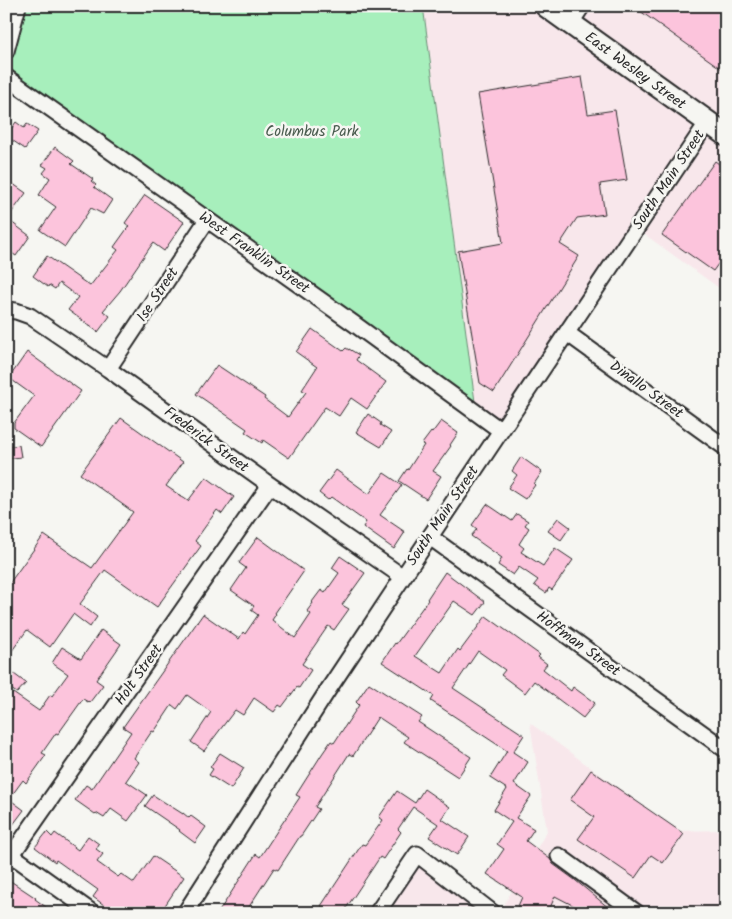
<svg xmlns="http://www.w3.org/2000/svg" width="732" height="919" font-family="Kalam,sans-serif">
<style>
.built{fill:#f8e7eb}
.green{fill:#a7efbc;stroke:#698d74}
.building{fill:#fcc4dc;stroke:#2b2b2b}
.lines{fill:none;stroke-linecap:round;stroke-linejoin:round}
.street-casing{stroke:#2b2b2b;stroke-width:19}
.secondary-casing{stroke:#2b2b2b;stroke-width:25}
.street{stroke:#f6f6f2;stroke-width:15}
.secondary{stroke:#f6f6f2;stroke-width:21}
.labels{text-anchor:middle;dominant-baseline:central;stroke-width:5;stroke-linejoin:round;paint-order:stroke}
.street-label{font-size:15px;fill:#2b2b2b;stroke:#f6f6f2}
.park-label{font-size:15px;fill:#4a5c4f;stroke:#f6f6f2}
</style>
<rect width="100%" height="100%" fill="#f6f6f2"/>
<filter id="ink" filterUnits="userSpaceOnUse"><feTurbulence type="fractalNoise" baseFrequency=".02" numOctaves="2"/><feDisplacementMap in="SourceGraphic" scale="10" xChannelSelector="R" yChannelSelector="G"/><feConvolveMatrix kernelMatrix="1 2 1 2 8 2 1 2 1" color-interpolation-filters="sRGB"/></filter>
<g filter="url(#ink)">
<path class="built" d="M 423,6 L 546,6 L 569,22 L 580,6 L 726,6 L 726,293 L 633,226 L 502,422 L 475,402 Z
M 530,723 L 677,831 L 726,830 L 726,913 L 499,913 L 547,831 Z
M 411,857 L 493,913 L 375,913 Z"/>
<path class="green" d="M 18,6 L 423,6 L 475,402 L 6,68 L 6,48 Z"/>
<path class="building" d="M 633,6 L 726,6 L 726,72 Z
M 582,77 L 588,114 L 615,110 L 627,180 L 600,184 L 605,214 L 577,218 L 560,244 L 579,256 L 494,392 L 480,383 L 458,251 L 503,243 L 478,94 Z
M 16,122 L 24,128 L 27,124 L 38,131 L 25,149 L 6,136 Z
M 55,147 L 74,161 L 71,164 L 93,179 L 91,181 L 96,185 L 94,187 L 112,200 L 103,214 L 91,208 L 65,247 L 40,230 L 56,207 L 39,195 L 50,178 L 43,173 L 47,168 L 42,165 Z
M 715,161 L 726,169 L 726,253 L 713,271 L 662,235 Z
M 6,179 L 26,193 L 7,219 L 30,236 L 16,256 L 6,249 Z
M 145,195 L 184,222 L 164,251 L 153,243 L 120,291 L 103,311 L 110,316 L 98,332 L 68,310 L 78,297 L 59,283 L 55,289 L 49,285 L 48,287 L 33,276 L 47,256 L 90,286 L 118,250 L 114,247 L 129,226 L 125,223 Z
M 312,329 L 343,351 L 346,348 L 349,350 L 349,349 L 359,355 L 356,360 L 386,382 L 367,409 L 351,398 L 339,416 L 325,407 L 289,458 L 263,440 L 262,443 L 245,432 L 247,429 L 196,394 L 217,365 L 265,397 L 264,399 L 288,417 L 306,392 L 302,390 L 317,367 L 296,352 Z
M 27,352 L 81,391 L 41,447 L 14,428 L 14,423 L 34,396 L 9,378 Z
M 368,414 L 381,423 L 380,425 L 391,432 L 381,447 L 356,432 Z
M 121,418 L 183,462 L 166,486 L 188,501 L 206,477 L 234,497 L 222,514 L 217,510 L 195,541 L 201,546 L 157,607 L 105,570 L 80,604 L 97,617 L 90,627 L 73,614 L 50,647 L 27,630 L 6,659 L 6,588 L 44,535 L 92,568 L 133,512 L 80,474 Z
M 441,421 L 458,433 L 450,445 L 451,446 L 433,471 L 441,476 L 426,499 L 399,481 L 407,469 L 408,470 L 424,445 L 422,444 L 431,432 L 432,433 Z
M 19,445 L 21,457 L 6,459 L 6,447 Z
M 521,457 L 542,472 L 534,484 L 535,485 L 525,499 L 508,488 L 517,475 L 512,471 Z
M 336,470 L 369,494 L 384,473 L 402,485 L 380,515 L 405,532 L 394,549 L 363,527 L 366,522 L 331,497 L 328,500 L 319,493 Z
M 487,504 L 512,521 L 517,514 L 528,521 L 525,525 L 529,528 L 519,544 L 524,548 L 521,552 L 543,566 L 555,548 L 573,560 L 552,590 L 549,588 L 546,593 L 534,585 L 538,580 L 519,567 L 513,575 L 498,565 L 502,558 L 471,536 L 477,529 L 472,525 Z
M 558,518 L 570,527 L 561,540 L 548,531 Z
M 258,537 L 304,571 L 275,613 L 276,614 L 272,620 L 295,638 L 311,614 L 307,611 L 313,603 L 312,602 L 321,590 L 325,593 L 339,573 L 332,568 L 340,556 L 365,573 L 342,605 L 349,609 L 334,630 L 328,626 L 302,664 L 311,670 L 299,688 L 297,687 L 282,707 L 279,705 L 274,712 L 254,698 L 243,715 L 235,710 L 204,751 L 191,742 L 211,712 L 187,695 L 177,709 L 172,705 L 154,732 L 152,731 L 134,758 L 139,762 L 126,781 L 147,795 L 128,821 L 111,809 L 104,818 L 96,813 L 95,814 L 75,800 L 86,785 L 92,789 L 131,732 L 123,727 L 203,614 L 239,639 L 243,632 L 245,634 L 258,615 L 251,610 L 254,606 L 231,590 L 246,568 L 239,563 Z
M 445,572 L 485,602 L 475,615 L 454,601 L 415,656 L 442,673 L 458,649 L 460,651 L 486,616 L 540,655 L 538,657 L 547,664 L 543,669 L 571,691 L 573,687 L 595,703 L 583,718 L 534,681 L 525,693 L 501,675 L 505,670 L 478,651 L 453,688 L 524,735 L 513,752 L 528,762 L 514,784 L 531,796 L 516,818 L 534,829 L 526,841 L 550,859 L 553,864 L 575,880 L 615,913 L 581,913 L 582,910 L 555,896 L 548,913 L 515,913 L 522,897 L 487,874 L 504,849 L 497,844 L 512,822 L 494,810 L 507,789 L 490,778 L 507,751 L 431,701 L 434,696 L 382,662 L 395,643 L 396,644 L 428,600 L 427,599 Z
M 101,630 L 121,644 L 96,680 L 103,685 L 90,702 L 89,701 L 88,702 L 83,699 L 58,734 L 56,733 L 42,753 L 46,755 L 26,783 L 23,780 L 9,799 L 24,810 L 6,834 L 6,703 L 13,693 L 39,711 L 50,695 L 52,696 L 68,674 L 52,663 L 62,647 L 81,659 Z
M 6,668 L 26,683 L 17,693 L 6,686 Z
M 369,683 L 422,717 L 418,722 L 471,757 L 458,777 L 404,742 L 408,737 L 378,717 L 353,756 L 349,754 L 315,807 L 319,809 L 301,836 L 300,836 L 278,870 L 274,868 L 245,913 L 218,913 L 256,854 L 260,857 L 277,831 L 300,797 L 296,795 L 322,754 L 331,741 L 334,743 L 359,705 L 356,702 Z
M 220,753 L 244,768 L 231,789 L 209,775 L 213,769 L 210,767 Z
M 591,770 L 684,834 L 663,863 L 651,855 L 635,878 L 578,839 L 594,817 L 570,800 Z
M 424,789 L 450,807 L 442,819 L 469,837 L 457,855 L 429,837 L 438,824 L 413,807 L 398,829 L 401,832 L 383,859 L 380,857 L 343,913 L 321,913 L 324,908 L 321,906 L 362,844 L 365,845 L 383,820 L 379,817 L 397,791 L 415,803 Z
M 153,795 L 183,814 L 183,813 L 189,818 L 191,816 L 206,827 L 195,843 L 179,831 L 180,830 L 145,806 Z
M 47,832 L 52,837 L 55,833 L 78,850 L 88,836 L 99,844 L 96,849 L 103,854 L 97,862 L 118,877 L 121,874 L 134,883 L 153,856 L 184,877 L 160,913 L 115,913 L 93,897 L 98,890 L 56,860 L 55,862 L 35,847 Z
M 6,878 L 36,898 L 35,899 L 54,913 L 17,913 L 6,906 Z"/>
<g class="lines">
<g class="street-casing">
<path id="street" d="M 570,24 L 582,6
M 6,51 L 18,6
M 6,77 L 353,323 L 500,430
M 6,310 L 16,311 L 30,316 L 108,369 L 270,485 L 403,577
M 567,333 L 726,448
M 108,369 L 207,220
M 430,537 L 726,750
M 6,851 L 93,913
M 559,856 L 637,913
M 6,863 L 270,485
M 185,913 L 328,690 L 403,577 L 707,123
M 377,913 L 417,854 L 493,913"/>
</g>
<g class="secondary-casing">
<path id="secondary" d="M 546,6 L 726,135"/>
</g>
<use href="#street" class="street"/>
<use href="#secondary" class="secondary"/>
</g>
</g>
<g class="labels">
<g class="street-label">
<text transform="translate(635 71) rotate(36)">East Wesley Street</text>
<text transform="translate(669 180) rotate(-56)">South Main Street</text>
<text transform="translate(254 253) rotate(35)">West Franklin Street</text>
<text transform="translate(158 295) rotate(-56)">Ise Street</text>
<text transform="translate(646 390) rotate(36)">Dinallo Street</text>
<text transform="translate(206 440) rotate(36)">Frederick Street</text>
<text transform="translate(443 516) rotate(-56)">South Main Street</text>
<text transform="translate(578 644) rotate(36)">Hoffman Street</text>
<text transform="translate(139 675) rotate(-55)">Holt Street</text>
</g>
<g class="park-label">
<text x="312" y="132">Columbus Park</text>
</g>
</g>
<rect width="732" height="919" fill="none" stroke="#f6f6f2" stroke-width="25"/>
<rect x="12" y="12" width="707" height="894" fill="none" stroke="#2b2b2b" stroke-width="2" filter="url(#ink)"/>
</svg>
